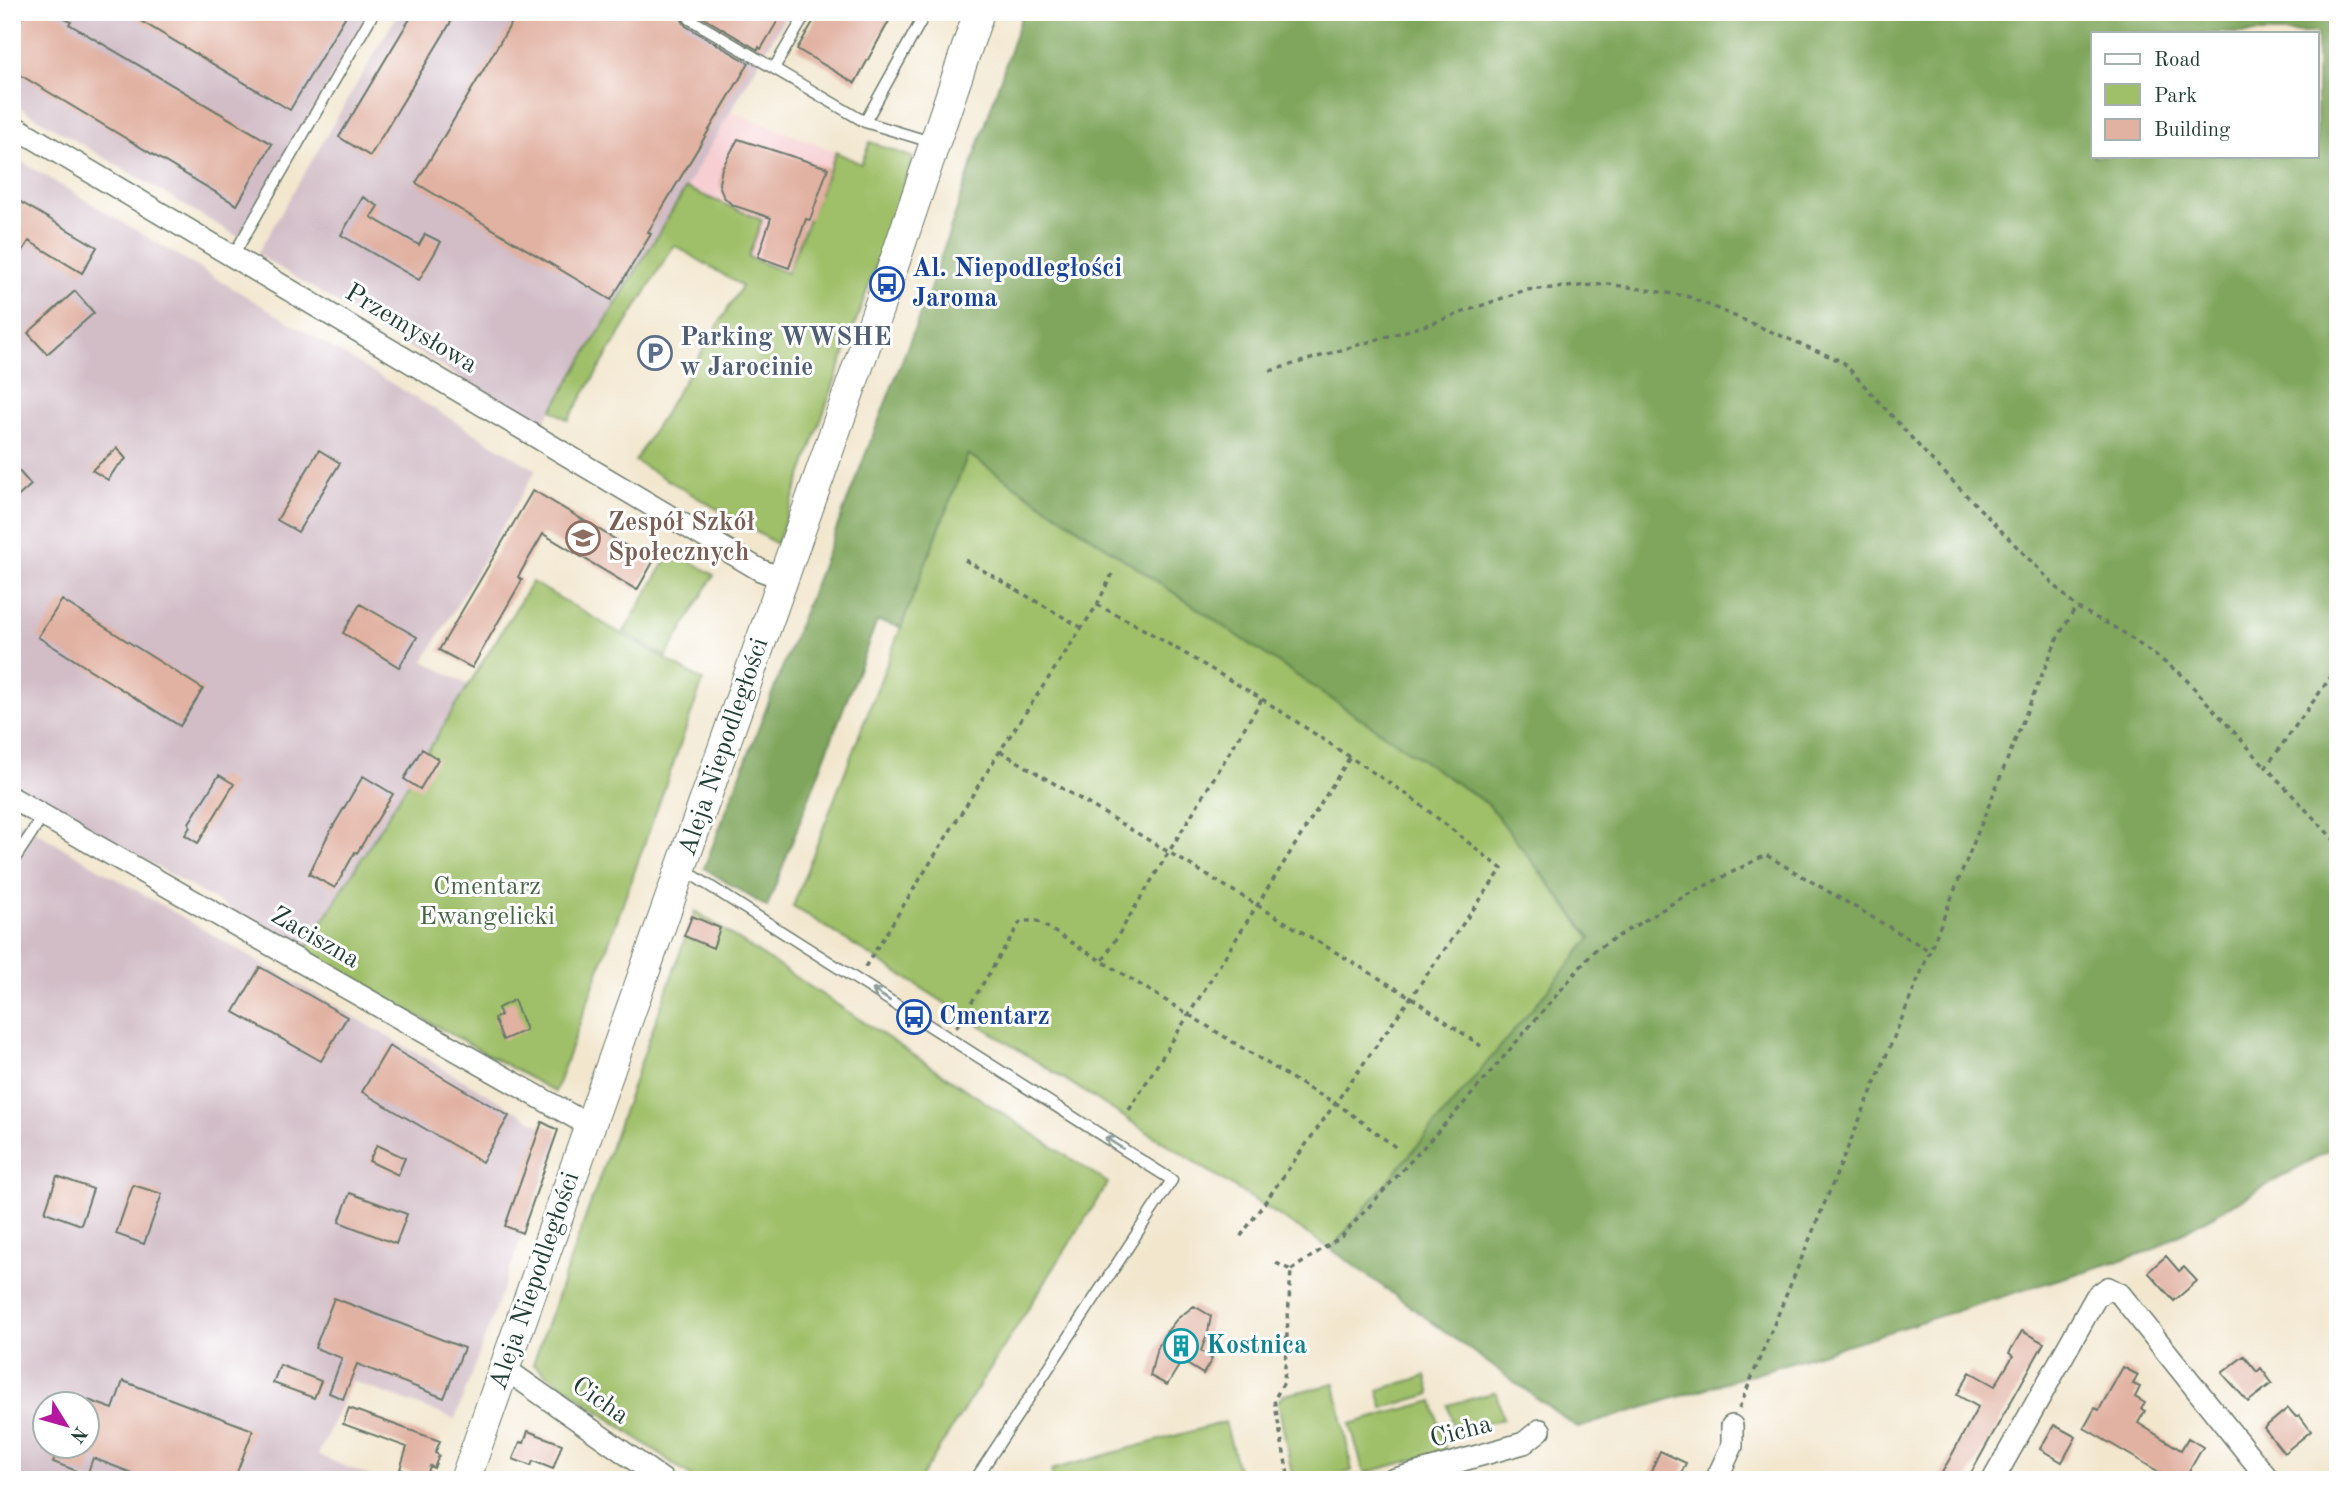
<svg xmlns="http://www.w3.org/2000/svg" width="2350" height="1492" font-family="'Old Standard TT',serif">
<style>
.built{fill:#f7cfd3}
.industrial{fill:#d2bdc7;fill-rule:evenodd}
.green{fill:#9fbf68;stroke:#5f7e4e;stroke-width:2}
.forest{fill:#7fa65c;stroke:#4f7248;stroke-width:2;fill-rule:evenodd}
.building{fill:#e1b1a1}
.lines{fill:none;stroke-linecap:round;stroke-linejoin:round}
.service-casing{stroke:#69786a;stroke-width:13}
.minor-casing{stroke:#69786a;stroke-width:24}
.secondary-casing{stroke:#69786a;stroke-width:32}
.path{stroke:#69786a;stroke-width:3.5;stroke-dasharray:5 5;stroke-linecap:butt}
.service{stroke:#fff;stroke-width:10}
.minor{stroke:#fff;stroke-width:21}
.secondary{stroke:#fff;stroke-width:30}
.oneway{stroke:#8f9e9a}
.labels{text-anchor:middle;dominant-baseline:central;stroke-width:6;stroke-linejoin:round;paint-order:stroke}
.transit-label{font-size:26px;font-weight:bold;fill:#164399;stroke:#fff;text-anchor:start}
.street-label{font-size:26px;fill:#1f3d34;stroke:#fff}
.service-label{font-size:26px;font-weight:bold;fill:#4e5e75;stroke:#fff;text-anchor:start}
.education-label{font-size:26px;font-weight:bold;fill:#785e54;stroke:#fff;text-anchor:start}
.park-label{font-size:26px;fill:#456444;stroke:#fff}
.culture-label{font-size:26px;font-weight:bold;fill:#0d838f;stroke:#fff;text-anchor:start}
</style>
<rect width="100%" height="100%" fill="#fff"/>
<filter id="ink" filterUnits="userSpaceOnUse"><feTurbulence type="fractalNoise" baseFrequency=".0143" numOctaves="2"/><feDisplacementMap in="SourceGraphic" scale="14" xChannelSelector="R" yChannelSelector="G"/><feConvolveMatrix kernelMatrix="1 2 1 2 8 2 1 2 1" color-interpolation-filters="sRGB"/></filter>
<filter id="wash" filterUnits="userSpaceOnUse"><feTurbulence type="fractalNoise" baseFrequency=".00686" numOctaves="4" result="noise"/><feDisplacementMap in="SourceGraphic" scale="28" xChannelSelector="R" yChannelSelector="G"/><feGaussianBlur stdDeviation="1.57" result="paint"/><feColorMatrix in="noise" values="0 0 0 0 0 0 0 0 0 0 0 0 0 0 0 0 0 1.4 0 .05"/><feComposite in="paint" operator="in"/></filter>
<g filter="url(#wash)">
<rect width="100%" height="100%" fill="#f2e6cd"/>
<path class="built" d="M 730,111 L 836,152 L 787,273 L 747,257 L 762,221 L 686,188 Z"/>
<path class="industrial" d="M 12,12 L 369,12 L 240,238 L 12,103 Z
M 399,12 L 788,12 L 686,188 L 541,427 L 257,254 Z
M 12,156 L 536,470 L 424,661 L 468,685 L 304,952 L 12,783 Z
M 12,818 L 559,1136 L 455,1419 L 352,1381 L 318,1455 L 379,1480 L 12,1480 ZM 46,1404 L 88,1404 L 88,1446 L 46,1446 Z"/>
<path class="green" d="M 870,142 L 914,158 L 777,544 L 635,461 L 742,286 L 674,245 L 568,420 L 552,410 L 686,188 L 762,220 L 748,257 L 787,273 L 836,152 L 861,164 Z
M 968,454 L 1489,805 L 1591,939 L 1331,1249 L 793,906 Z
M 672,550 L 714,575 L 666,657 L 624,632 Z
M 532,582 L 703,681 L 555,1092 L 304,952 Z
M 695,911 L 1108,1183 L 919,1480 L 696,1480 L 533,1364 Z
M 1426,1376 L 1431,1394 L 1383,1408 L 1378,1390 Z
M 1335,1384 L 1352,1471 L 1311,1480 L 1293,1480 L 1278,1401 L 1283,1395 Z
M 1496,1392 L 1503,1419 L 1455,1432 L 1448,1405 Z
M 1433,1401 L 1446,1451 L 1364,1473 L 1350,1424 Z
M 1225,1422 L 1241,1480 L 1053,1480 L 1051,1470 Z"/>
<path class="forest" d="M 1023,12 L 2338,12 L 2338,1145 L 2150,1251 L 1578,1428 L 1331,1249 L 1591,938 L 1489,805 L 968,454 L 901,627 L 877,621 L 767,907 L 704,868 L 930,289 ZM 2093,33 L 2317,33 L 2317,156 L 2093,156 Z"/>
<g id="blocks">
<path class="building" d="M 12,12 L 55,12 L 71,22 L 69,24 L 272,144 L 237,205 L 12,70 Z
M 126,12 L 348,12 L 290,110 Z
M 414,12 L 457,12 L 370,156 L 339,137 Z
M 518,12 L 686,12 L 682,20 L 686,26 L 749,63 L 648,232 L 651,234 L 611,300 L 416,183 Z
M 694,12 L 783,12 L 761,49 L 759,47 L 758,50 Z
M 819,12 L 894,12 L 855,83 L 797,49 Z
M 738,139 L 828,168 L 810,220 L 806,219 L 789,268 L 758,257 L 771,218 L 732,205 L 723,196 L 719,184 L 722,168 Z
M 363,197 L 378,206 L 371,217 L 419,245 L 425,234 L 441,242 L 419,280 L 341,235 Z
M 19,201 L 97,247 L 82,273 L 29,241 L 12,268 L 12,213 Z
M 75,291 L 94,313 L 47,354 L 28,333 Z
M 117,448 L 126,459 L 116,468 L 108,480 L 92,470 Z
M 319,450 L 340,463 L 298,532 L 277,520 Z
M 12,463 L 31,485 L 12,502 Z
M 533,490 L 653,562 L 637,590 L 543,534 L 518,577 L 522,580 L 472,668 L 439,650 Z
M 62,600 L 203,689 L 180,726 L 38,637 Z
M 360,604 L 417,637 L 399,667 L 343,633 Z
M 422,749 L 438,759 L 420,789 L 404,779 Z
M 219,775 L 234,784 L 198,843 L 185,835 L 190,827 L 189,823 Z
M 363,776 L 393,794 L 357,853 L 355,852 L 335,888 L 309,874 L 328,835 Z
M 692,916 L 720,928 L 713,948 L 684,936 Z
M 260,967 L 347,1017 L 321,1061 L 234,1012 Z
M 514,1000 L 526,1030 L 503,1040 L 494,1018 L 501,1015 L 498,1008 Z
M 389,1046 L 509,1116 L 482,1162 L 362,1092 Z
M 542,1122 L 558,1130 L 522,1233 L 505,1226 Z
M 377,1145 L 405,1158 L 398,1175 L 369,1161 Z
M 57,1176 L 93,1189 L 81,1225 L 45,1212 Z
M 133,1185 L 162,1194 L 144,1244 L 116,1234 Z
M 350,1193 L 407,1214 L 396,1244 L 339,1222 Z
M 2166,1256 L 2179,1271 L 2184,1267 L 2197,1281 L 2174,1301 L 2148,1272 Z
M 334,1298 L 464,1348 L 444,1398 L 357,1364 L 343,1399 L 329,1393 L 342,1358 L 315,1348 Z
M 1194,1306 L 1211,1316 L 1208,1332 L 1201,1351 L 1212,1359 L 1203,1374 L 1182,1361 L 1167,1385 L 1150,1376 L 1156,1351 L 1165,1334 L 1177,1319 Z
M 2022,1331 L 2044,1343 L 1967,1480 L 1938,1480 L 1978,1407 L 1957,1395 L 1970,1372 L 1995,1386 L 2013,1356 L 2009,1353 Z
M 2244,1356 L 2257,1372 L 2261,1368 L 2272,1383 L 2248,1402 L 2222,1373 Z
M 280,1365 L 321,1381 L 314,1398 L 273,1383 Z
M 2123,1367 L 2138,1375 L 2133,1384 L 2140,1387 L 2135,1397 L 2145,1403 L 2141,1409 L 2145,1411 L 2138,1423 L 2181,1450 L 2188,1438 L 2203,1447 L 2184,1480 L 2173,1480 L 2084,1428 L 2095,1408 L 2099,1410 Z
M 123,1381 L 253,1430 L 234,1480 L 150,1480 L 93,1458 L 87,1475 L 53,1462 L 59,1446 L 88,1446 L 88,1400 L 113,1409 Z
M 349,1408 L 440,1441 L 435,1453 L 439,1455 L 434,1468 L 430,1466 L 426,1478 L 400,1469 L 407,1447 L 343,1424 Z
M 2288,1408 L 2296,1417 L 2299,1415 L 2311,1431 L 2284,1453 L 2264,1428 Z
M 2054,1425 L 2076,1437 L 2062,1462 L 2040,1449 Z
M 528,1431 L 562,1444 L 553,1469 L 533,1461 L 531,1466 L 513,1459 L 520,1442 L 524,1443 Z
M 1660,1451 L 1686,1463 L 1678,1480 L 1647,1480 Z"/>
</g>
</g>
<g filter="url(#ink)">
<use href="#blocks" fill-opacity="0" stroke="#69786a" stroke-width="2"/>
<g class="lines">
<g class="service-casing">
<path id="service" d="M 690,19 L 865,122 L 931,142
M 774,68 L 807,12
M 865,122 L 926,12
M 233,256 L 374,12
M 12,863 L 43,816
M 683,869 L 1172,1180 L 975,1480"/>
</g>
<g class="minor-casing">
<path id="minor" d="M 12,125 L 760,570 L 782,578
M 12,798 L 590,1126
M 504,1368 L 663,1480
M 1392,1480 L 1524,1443 L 1540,1430
M 1716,1480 L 1732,1446 L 1732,1426
M 1993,1480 L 2096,1297 L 2108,1288 L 2120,1294 L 2269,1480"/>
</g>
<g class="secondary-casing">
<path id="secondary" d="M 465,1480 L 887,284 L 979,12"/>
</g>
<path class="path" d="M 1270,371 L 1433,323 L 1525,290 L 1608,284 L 1687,296 L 1843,362 L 1927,455 L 2076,607 L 2121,631 L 2181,674 L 2266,767
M 965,560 L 1082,628
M 1097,605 L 1112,574
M 2338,667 L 2266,767 L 2338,844
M 1000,751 L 1412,998 L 1481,1046
M 1103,960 L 1262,699
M 865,967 L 1000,751 L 1097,605 L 1133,623 L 1262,699 L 1412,798 L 1502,869 L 1238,1240
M 956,1028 L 1021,921 L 1037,921 L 1309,1089 L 1336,1103 L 1398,1149
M 1129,1110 L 1350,757
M 1276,1263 L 1291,1270 L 1284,1382 L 1274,1400 L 1289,1480
M 1291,1270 L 1342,1236 L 1465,1102 L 1595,950 L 1685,896 L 1766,855 L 1930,951
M 1739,1408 L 1930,951 L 2035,691 L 2058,637 L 2076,607"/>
<use href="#service" class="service"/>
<use href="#minor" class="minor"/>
<use href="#secondary" class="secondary"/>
</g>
<defs><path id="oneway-shaft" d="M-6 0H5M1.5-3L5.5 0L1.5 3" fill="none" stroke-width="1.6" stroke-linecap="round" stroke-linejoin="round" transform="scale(1.75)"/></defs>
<g class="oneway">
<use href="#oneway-shaft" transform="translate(881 995) rotate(-147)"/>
<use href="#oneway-shaft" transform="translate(1114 1143) rotate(-148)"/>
</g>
</g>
<defs>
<g id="bus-ring" transform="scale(1.75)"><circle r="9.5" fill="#fff" stroke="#1a4fb4" stroke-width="1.5"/><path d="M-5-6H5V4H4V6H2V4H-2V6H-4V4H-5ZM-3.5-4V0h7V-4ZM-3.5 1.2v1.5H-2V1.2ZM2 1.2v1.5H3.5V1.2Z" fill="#1a4fb4"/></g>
<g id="parking-ring" transform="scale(1.75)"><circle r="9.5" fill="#fff" stroke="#5c6f8a" stroke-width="1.5"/><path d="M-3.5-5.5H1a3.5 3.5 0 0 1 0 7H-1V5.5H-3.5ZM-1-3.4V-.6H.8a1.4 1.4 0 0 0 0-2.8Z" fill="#5c6f8a"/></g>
<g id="school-ring" transform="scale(1.75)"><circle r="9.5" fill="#fff" stroke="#8d6e63" stroke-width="1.5"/><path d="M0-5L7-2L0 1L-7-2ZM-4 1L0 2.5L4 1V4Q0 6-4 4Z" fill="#8d6e63"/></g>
<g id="building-ring" transform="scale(1.75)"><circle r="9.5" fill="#fff" stroke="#0f9aa8" stroke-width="1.5"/><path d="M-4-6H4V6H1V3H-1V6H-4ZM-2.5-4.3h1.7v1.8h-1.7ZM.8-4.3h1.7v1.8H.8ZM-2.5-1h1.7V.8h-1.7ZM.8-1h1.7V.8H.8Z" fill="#0f9aa8"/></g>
</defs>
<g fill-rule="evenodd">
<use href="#bus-ring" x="887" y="284"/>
<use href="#parking-ring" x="655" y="353"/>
<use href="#school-ring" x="583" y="538"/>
<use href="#bus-ring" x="914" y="1017"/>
<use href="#building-ring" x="1181" y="1346"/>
</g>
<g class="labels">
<g class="transit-label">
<text x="912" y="269">Al. Niepodległości<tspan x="912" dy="30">Jaroma</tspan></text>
<text x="939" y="1017">Cmentarz</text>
</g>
<g class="street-label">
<text transform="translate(411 329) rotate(31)">Przemysłowa</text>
<text transform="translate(724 747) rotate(-71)">Aleja Niepodległości</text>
<text transform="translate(315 938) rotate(30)">Zaciszna</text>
<text transform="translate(535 1281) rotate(-71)">Aleja Niepodległości</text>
<text transform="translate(600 1401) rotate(35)">Cicha</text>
<text transform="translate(1461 1432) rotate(-15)">Cicha</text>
</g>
<g class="service-label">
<text x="680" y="338">Parking WWSHE<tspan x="680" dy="30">w Jarocinie</tspan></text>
</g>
<g class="education-label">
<text x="608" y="523">Zespół Szkół<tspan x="608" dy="30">Społecznych</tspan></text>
</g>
<g class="park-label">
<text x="487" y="887">Cmentarz<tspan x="487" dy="30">Ewangelicki</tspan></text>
</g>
<g class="culture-label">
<text x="1206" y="1346">Kostnica</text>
</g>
</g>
<rect width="2350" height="1492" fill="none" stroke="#fff" stroke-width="42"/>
<rect x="2091" y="32" width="228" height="126" fill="#ffffff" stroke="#a5b1ae" stroke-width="2"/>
<rect x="2105" y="54" width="35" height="10" fill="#ffffff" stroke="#a5b1ae" stroke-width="2"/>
<text x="2154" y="66" font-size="21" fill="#1f3d34">Road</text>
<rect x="2105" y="84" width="35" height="21" fill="#9fbf68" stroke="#a5b1ae" stroke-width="2"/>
<text x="2154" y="102" font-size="21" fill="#1f3d34">Park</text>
<rect x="2105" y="119" width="35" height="21" fill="#e1b1a1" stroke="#a5b1ae" stroke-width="2"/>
<text x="2154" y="136" font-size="21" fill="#1f3d34">Building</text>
<g transform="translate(66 1425) rotate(127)"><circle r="33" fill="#ffffff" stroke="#a5b1ae" stroke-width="2"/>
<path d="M0-5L12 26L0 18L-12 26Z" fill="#b5179e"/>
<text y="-10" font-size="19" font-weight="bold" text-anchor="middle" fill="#1f3d34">N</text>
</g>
</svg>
